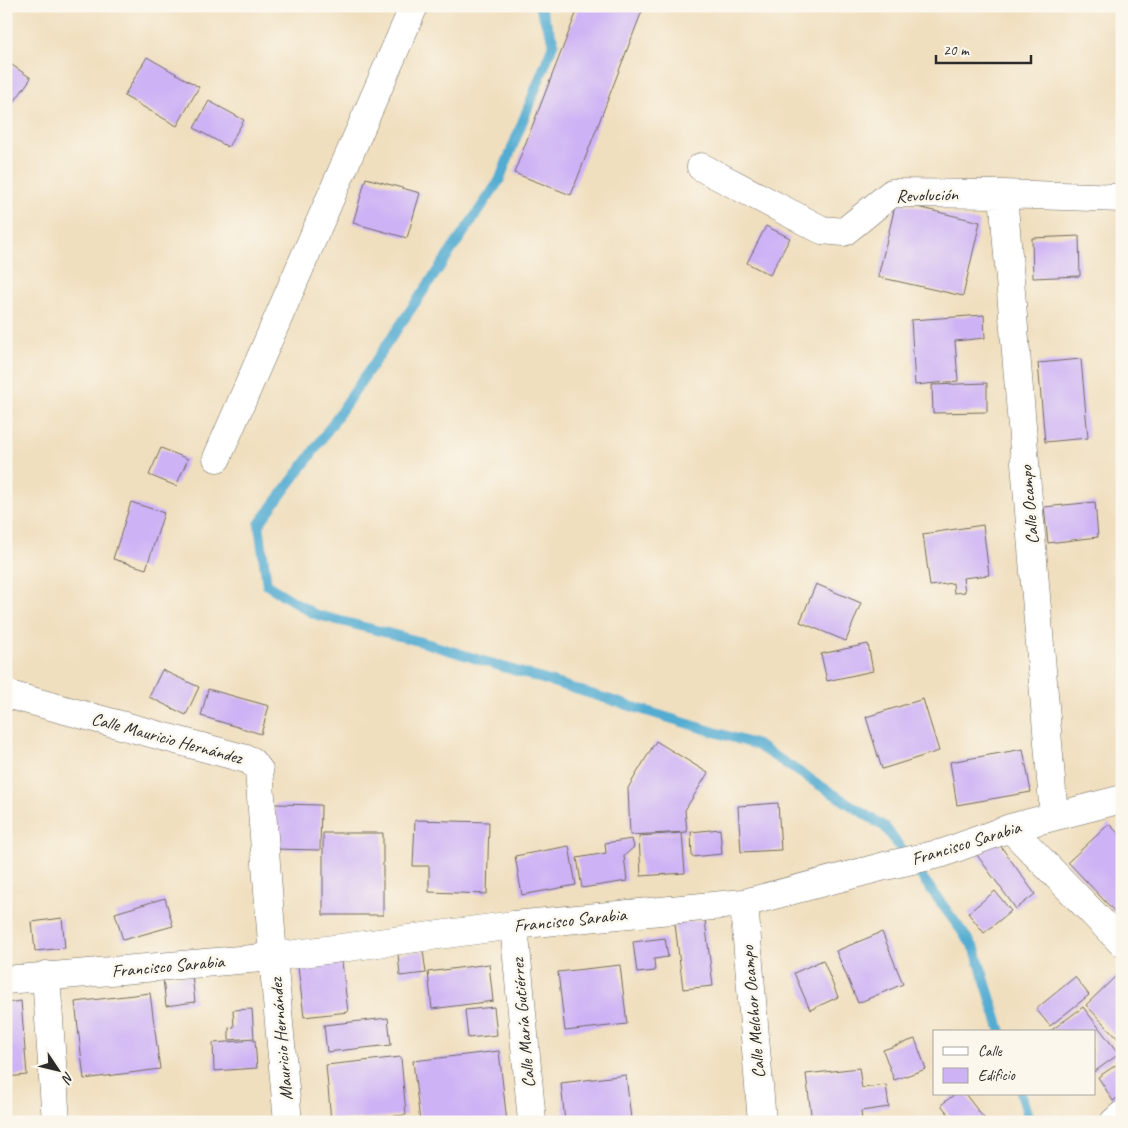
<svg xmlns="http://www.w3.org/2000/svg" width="1128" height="1128" font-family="Caveat,sans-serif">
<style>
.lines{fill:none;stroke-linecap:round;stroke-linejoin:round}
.stream{stroke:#53acd1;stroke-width:10}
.building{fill:#cdb2f5}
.street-casing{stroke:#706a5f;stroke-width:29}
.street{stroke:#fff;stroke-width:28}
.labels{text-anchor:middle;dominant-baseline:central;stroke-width:5;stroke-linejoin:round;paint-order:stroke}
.street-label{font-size:18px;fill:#2b2b2b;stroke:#fbf7ec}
</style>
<rect width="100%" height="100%" fill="#fbf7ec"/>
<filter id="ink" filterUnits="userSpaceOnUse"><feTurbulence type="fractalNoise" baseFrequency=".02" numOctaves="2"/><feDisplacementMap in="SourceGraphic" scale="10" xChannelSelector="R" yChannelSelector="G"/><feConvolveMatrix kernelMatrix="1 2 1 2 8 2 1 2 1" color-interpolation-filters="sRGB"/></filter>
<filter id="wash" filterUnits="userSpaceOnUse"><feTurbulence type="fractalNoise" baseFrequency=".0096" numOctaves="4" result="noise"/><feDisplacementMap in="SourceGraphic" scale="20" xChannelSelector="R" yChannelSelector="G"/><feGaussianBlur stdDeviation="1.12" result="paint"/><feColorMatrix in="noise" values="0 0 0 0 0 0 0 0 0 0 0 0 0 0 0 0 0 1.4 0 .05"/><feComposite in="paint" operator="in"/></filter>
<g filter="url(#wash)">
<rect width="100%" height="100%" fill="#f0dfbf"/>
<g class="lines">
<path class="stream" d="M 539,6 L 554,42 L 499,181 L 308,459 L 259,524 L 267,585 L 314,614 L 422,642 L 757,745 L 885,827 L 975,949 L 1001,1032
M 1021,1094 L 1030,1122"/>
</g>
<g id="blocks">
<path class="building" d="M 579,6 L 629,6 L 642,11 L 571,195 L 514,173 Z
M 147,57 L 199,87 L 177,126 L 124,96 Z
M 9,63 L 31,78 L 12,105 L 6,101 L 6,67 Z
M 209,101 L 244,120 L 228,147 L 194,128 Z
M 366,178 L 420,193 L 407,238 L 353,223 Z
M 896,202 L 980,222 L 963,296 L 878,277 Z
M 766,226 L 790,238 L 770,275 L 747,263 Z
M 1079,236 L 1080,276 L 1033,278 L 1032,238 Z
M 984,315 L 985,338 L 955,341 L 958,381 L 915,385 L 911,320 Z
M 1081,359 L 1088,438 L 1045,442 L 1038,363 Z
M 987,383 L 987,412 L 933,413 L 932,385 Z
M 161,448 L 188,459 L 176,486 L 149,475 Z
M 131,502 L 164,513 L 146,569 L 113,559 Z
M 1095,502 L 1098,537 L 1048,543 L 1044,507 Z
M 983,525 L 989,575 L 963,578 L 965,592 L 954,593 L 953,583 L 930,586 L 923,534 Z
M 1122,542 L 1122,585 L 1120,585 L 1117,543 Z
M 816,584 L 861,603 L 846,641 L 800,622 Z
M 868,644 L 873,671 L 827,681 L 821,654 Z
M 162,670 L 199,687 L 186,715 L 149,697 Z
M 208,689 L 269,706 L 261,734 L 201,716 Z
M 923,699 L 939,751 L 882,769 L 866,717 Z
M 656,741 L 708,773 L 685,810 L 687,832 L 630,835 L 628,788 Z
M 1023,749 L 1031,792 L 957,805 L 950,762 Z
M 778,803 L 781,850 L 741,852 L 738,806 Z
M 275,804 L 321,805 L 320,850 L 274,849 Z
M 415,820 L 489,822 L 487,894 L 429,892 L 429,866 L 413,866 Z
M 1109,824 L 1122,837 L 1122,907 L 1116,913 L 1068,862 Z
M 720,829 L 722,854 L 692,857 L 691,832 Z
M 323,833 L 383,833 L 383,915 L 323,915 Z
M 682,833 L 685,873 L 641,876 L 639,836 Z
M 632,839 L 634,847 L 624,856 L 627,881 L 582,888 L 577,858 L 606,853 L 605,843 Z
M 997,841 L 1035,894 L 1016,909 L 977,855 Z
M 569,846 L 576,885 L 522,895 L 515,856 Z
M 995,891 L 1011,911 L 984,933 L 968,913 Z
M 165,898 L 173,926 L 123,940 L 115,913 Z
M 62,918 L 65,948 L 35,951 L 32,922 Z
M 705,920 L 713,986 L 683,989 L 675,924 Z
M 882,932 L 903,984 L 858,1003 L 836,951 Z
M 665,938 L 668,957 L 654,959 L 655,971 L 637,973 L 633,942 Z
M 423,951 L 426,973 L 400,976 L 398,954 Z
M 823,960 L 838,997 L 810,1010 L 794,973 Z
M 342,962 L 348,1012 L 304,1017 L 298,967 Z
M 489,964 L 493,1001 L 432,1009 L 428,972 Z
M 620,965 L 627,1024 L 565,1031 L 558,972 Z
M 192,975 L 195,1002 L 166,1006 L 163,978 Z
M 1117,975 L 1122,979 L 1122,1043 L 1086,1005 Z
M 1075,977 L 1089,995 L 1050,1026 L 1036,1009 Z
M 150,993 L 160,1069 L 84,1079 L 75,1002 Z
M 21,1001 L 27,1075 L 6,1077 L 6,1003 Z
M 494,1007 L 497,1035 L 468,1038 L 465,1010 Z
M 1083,1007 L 1119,1054 L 1094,1072 L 1094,1032 L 1049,1032 Z
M 252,1009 L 254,1038 L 229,1040 L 229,1028 L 234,1027 L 233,1010 Z
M 388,1018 L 391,1045 L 327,1052 L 324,1025 Z
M 915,1039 L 926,1069 L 894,1080 L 883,1050 Z
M 255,1040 L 257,1068 L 214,1071 L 213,1043 Z
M 499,1051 L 507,1122 L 420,1122 L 413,1061 Z
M 401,1057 L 406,1115 L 331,1121 L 326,1065 Z
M 1122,1061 L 1122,1095 L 1113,1101 L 1098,1077 Z
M 859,1068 L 862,1088 L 886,1085 L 889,1107 L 861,1111 L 862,1122 L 812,1122 L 806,1074 Z
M 626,1075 L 631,1119 L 610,1122 L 565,1122 L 561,1083 Z
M 955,1094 L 965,1094 L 987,1122 L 955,1122 L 941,1105 Z
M 200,1116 L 201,1122 L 168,1122 L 168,1121 Z
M 385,1118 L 385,1122 L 360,1122 L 360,1121 Z"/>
</g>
</g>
<g filter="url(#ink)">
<use href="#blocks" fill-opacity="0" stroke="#706a5f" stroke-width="1"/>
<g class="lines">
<g class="street-casing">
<path id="street" d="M 701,167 L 822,230 L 844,232 L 892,193 L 1003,194 L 1122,198
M 1003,194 L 1054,816
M 217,458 L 414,6
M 6,694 L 250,760 L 259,770 L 273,957 L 288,1122
M 1010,828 L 1122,943
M 744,903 L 762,1122
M 514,925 L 532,1122
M 46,975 L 56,1122
M 6,980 L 273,957 L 514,925 L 744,903 L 885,866 L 943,853 L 1010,828 L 1122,799
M 1114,1122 L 1122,1115"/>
</g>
<use href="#street" class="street"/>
</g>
</g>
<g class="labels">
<g class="street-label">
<text transform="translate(927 195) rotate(-2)">Revolución</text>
<text transform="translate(1029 505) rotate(-95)">Calle Ocampo</text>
<text transform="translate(167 738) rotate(15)">Calle Mauricio Hernández</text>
<text transform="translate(966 843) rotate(-17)">Francisco Sarabia</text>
<text transform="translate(570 920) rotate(-6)">Francisco Sarabia</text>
<text transform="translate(168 966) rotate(-5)">Francisco Sarabia</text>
<text transform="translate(753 1012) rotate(-95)">Calle Melchor Ocampo</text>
<text transform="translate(523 1023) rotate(-95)">Calle María Gutiérrez</text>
<text transform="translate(281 1039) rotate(-95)">Mauricio Hernández</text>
</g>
</g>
<rect width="1128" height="1128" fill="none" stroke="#fbf7ec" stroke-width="25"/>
<rect x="933" y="1030" width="162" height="65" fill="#fbf7ec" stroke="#a8a59f"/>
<rect x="943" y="1047" width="25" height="8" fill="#ffffff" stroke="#a8a59f"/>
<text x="978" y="1056" font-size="15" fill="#2b2b2b">Calle</text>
<rect x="943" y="1068" width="25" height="15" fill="#cdb2f5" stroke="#a8a59f"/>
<text x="978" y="1080" font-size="15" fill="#2b2b2b">Edificio</text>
<g transform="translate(58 1070) rotate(125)" stroke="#fbf7ec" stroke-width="4" paint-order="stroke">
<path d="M0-4L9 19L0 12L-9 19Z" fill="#2b2b2b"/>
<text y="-8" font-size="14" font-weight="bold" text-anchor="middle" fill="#2b2b2b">N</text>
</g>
<path d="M936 55v8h95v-8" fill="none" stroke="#2b2b2b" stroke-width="2.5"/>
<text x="943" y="55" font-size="15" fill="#2b2b2b" stroke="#fbf7ec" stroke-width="4" paint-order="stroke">20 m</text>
</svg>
